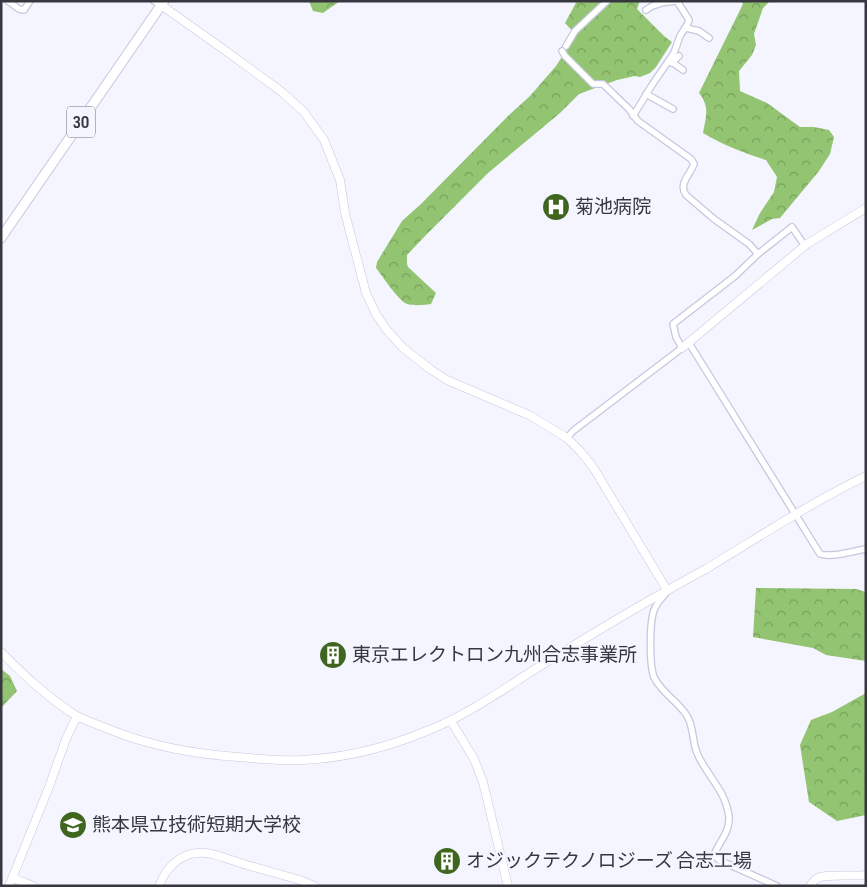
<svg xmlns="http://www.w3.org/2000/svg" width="867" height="887" font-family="'Sofia Sans Condensed','Noto Sans JP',sans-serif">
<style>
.forest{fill:url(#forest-crowns)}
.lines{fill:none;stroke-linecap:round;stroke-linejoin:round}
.street-casing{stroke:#c6c7de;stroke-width:8}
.secondary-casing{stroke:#c6c7de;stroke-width:9}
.primary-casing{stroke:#c6c7de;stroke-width:11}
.street{stroke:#fff;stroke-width:5.5}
.secondary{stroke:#fff;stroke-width:8}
.primary{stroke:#fff;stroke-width:9}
.labels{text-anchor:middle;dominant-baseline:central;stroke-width:4.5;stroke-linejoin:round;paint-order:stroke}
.shield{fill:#f4f5ff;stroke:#707079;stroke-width:1}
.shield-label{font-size:18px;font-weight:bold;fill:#373740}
.poi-label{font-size:19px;fill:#373740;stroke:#f4f5ff;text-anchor:start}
</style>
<defs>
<pattern id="forest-crowns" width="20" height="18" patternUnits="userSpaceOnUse" patternTransform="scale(1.25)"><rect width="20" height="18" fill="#93c471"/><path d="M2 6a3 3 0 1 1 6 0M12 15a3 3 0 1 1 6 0" fill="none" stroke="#79a05e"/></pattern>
</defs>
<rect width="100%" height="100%" fill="#f4f5ff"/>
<path class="forest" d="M 309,1 L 340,1 L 323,13 L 313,11 Z
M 577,1 L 640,1 L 637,9 L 664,36 L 672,42 L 656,67 L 650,73 L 640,77 L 635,76 L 617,80 L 579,94 L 560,113 L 488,173 L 424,237 L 407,255 L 407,264 L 408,267 L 436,293 L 431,304 C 424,305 414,306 407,304 C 398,300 383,277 376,268 L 377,262 L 402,221 L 421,204 L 509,115 L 530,96 L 556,66 L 576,35 L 565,23 Z
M 741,1 L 770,1 L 763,8 L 754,34 L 756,45 L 752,55 L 739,71 L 740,91 L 767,103 L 800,127 L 814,127 L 829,130 L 834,137 L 830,154 L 819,171 L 780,218 L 772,219 L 752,230 L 760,213 L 774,192 L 777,177 L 766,160 C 744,153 723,145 703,133 C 706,116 710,107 699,93 L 743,4 Z
M 756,588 L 856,589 L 866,592 L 866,661 L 826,655 L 813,648 L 753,637 Z
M 1,669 L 10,676 L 17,691 L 1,708 Z
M 866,693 L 866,815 L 837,821 L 809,802 L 800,745 L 811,720 L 832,712 Z"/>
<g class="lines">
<g class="street-casing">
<path id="street" d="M 8,1 L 19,9 L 24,10 L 30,1
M 154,1 L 161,5
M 646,10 C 655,3 665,2 677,1
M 686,28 L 699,31 L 709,38
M 566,46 L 575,31 L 607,1
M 562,51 L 565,56 L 593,84 L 603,84 L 629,109 L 638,121 L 691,159 L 694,164 C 690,175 678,184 686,195 L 714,219 L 749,244 L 758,254 L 735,276 L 673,324 L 676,337 L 682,348 L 573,431 L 567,438
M 669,60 L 683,70
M 672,63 L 679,56
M 646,94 L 673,109
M 633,116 L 652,85 L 674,53 L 680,36 L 687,25 L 689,20 L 677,1
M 758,254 L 792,227 L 805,246
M 689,343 L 820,554 C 832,558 853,551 866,549
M 666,593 C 662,598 657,603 655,608 C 649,619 649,669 655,679 C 663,694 679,702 687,716 C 694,727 692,741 697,753 C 706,775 726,790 729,817 C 730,832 719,842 714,855 L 719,860 L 777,886"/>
</g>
<g class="secondary-casing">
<path id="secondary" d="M 161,5 L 226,51 L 282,92 L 304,112 L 324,140 L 340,180 L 345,213 L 366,293 L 376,314 L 386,329 L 403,348 L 430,369 L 447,380 L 529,415 L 567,438 L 580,451 L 593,467 L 667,590
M 682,348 L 807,244 L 866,208
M 1,652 C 24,675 47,697 75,715 C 86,721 99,725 111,730 C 153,747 194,754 238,757 C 259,759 281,761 302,760 C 345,758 389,747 429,730 C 473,713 514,681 555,657 C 592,634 630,611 668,590 C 680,583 693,576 706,569 C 759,537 810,503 866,476
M 451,721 L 474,759 L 483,782 L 508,886
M 13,878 L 33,886
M 9,886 L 49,787 L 66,739 L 77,716
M 159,886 C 167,865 183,851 206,853 C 216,854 236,862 247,865 C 265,870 282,875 300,880 L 314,886
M 810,886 C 812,884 813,881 816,879 C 825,873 854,877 866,875"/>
</g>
<g class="primary-casing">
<path id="primary" d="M 1,238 L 164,1"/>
</g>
<use href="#street" class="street"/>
<use href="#secondary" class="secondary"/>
<use href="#primary" class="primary"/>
</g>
<defs>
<g id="hospital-disc" transform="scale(1.4375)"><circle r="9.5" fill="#3f651f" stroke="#f4f5ff"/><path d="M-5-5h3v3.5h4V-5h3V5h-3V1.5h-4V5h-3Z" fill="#fff"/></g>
<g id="building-disc" transform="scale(1.4375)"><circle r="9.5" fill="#3f651f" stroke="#f4f5ff"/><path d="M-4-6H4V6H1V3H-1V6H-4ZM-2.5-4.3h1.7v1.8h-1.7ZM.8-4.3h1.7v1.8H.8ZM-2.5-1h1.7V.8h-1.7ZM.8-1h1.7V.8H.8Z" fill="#fff"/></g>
<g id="school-disc" transform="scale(1.4375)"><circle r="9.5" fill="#3f651f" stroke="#f4f5ff"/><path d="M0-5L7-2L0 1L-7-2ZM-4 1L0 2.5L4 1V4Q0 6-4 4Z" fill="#fff"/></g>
</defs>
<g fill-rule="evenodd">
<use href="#hospital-disc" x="556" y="207"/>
<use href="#building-disc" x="333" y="655"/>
<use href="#school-disc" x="73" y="825"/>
<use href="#building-disc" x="447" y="861"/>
</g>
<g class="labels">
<rect class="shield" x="67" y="106.5" width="28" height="31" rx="4"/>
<g class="shield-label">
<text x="81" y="122">30</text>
</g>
<g class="poi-label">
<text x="575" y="207">菊池病院</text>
<text x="352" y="655">東京エレクトロン九州合志事業所</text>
<text x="92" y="825">熊本県立技術短期大学校</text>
<text x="466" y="861">オジックテクノロジーズ 合志工場</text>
</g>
</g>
<rect width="867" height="887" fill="none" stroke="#373740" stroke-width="5"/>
</svg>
